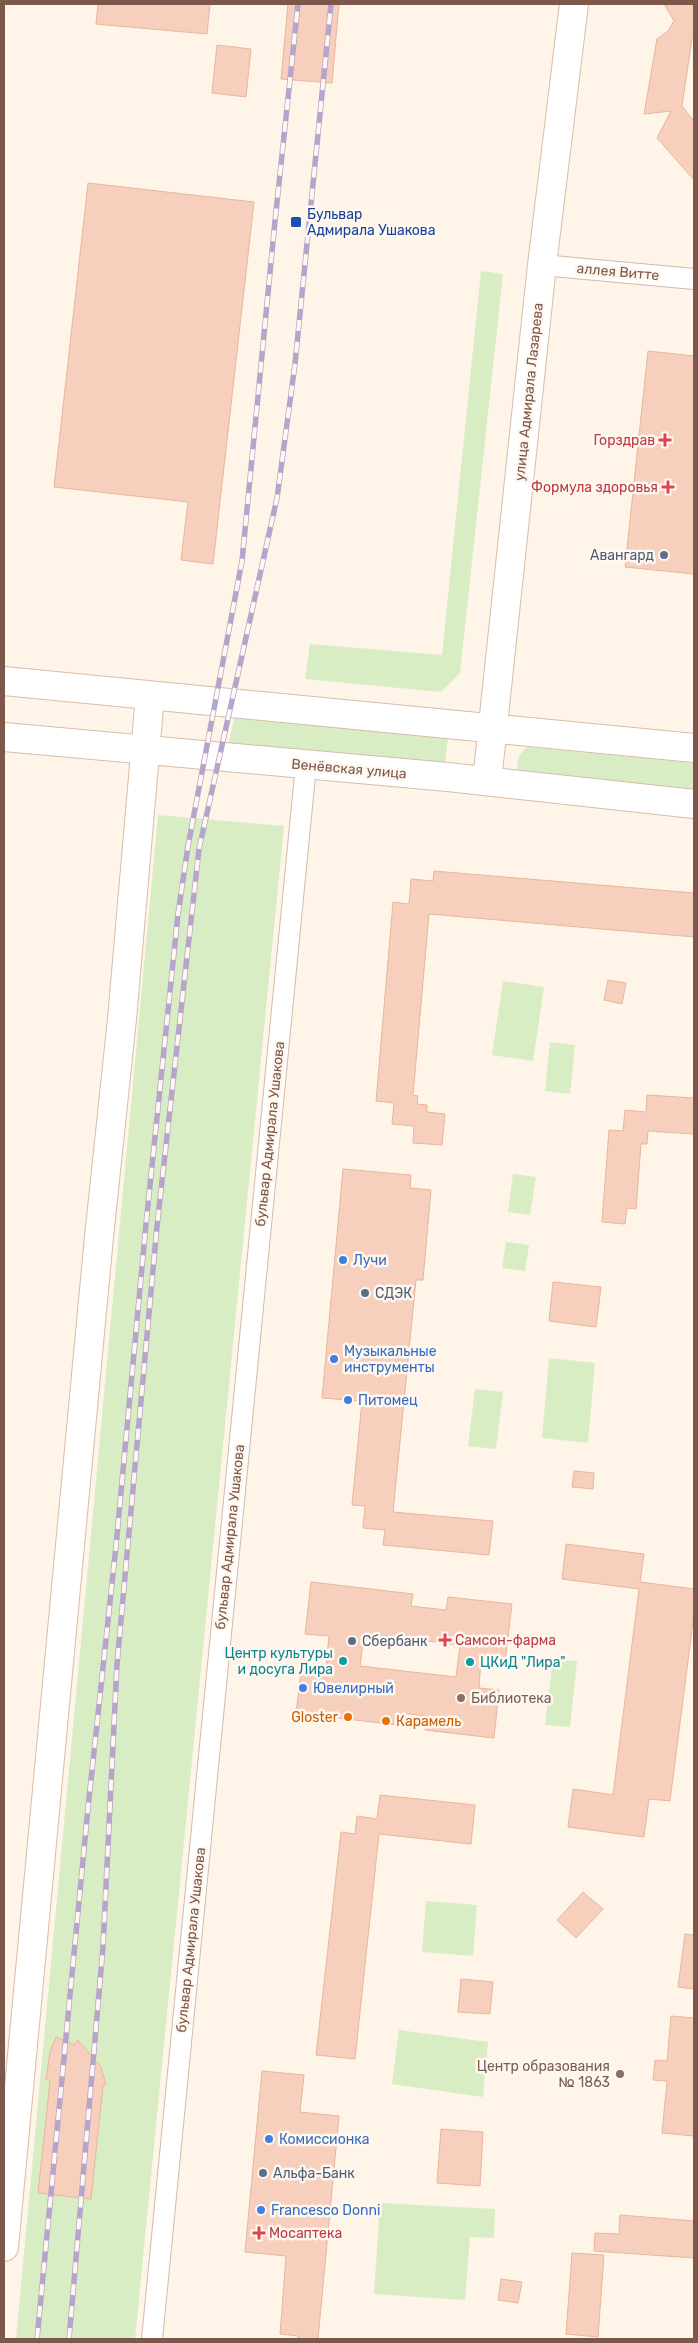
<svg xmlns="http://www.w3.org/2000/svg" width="698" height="2343" font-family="Rubik,sans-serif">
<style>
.green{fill:#d8edc4}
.building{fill:#f6d0bd;stroke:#eab59c;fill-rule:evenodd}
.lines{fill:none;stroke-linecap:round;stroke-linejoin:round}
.street-casing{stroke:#d2baac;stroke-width:22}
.secondary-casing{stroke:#d8bcab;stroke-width:30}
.street{stroke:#fff;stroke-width:20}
.secondary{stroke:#fff;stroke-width:28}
.rail-casing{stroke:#b6a4ca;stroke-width:5.5}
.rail{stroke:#fff8f0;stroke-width:4;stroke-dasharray:11;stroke-linecap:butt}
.transit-dot{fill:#1a4fb4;stroke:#fff8f0;stroke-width:2}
.health-dot{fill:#e0444e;stroke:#fff8f0;stroke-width:2}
.service-dot{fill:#5c6f8a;stroke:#fff8f0;stroke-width:2}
.shop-dot{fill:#3f7fe0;stroke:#fff8f0;stroke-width:2}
.culture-dot{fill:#0f9aa8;stroke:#fff8f0;stroke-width:2}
.education-dot{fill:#8d6e63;stroke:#fff8f0;stroke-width:2}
.food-dot{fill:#e8710a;stroke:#fff8f0;stroke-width:2}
.labels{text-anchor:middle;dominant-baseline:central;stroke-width:5;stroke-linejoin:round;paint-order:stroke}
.transit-label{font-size:14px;fill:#164399;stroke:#fff8f0;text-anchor:start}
.street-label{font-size:14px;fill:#7b5849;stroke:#fff8f0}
.health-label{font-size:14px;fill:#be3a42;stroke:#fff8f0;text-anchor:end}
.service-label{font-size:14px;fill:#4e5e75;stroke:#fff8f0;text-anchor:start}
.shop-label{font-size:14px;fill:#366cbe;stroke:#fff8f0;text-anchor:start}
.culture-label{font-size:14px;fill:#0d838f;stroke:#fff8f0;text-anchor:end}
.education-label{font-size:14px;fill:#785e54;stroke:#fff8f0;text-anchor:start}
.food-label{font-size:14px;fill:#c56008;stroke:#fff8f0;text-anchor:end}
</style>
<rect width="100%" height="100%" fill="#fef4e8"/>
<path class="green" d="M 481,271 L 503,274 L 460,673 L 441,692 L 305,679 L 310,644 L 442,655 Z
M 235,716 L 448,738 L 444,770 L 227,750 Z
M 528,747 L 694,763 L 694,795 L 524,778 L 517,770 C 517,759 519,753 528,747 Z
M 158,815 L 284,826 L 135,2339 L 16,2339 Z
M 503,981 L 544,987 L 533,1061 L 492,1055 Z
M 550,1042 L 575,1045 L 570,1094 L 545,1091 Z
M 513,1174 L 536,1177 L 530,1215 L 508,1212 Z
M 506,1242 L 529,1245 L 525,1271 L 502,1268 Z
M 549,1358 L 595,1363 L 588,1443 L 542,1438 Z
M 475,1389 L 503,1392 L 496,1449 L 468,1446 Z
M 553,1659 L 577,1661 L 570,1727 L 545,1725 Z
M 426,1901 L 477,1905 L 473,1956 L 422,1952 Z
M 399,2030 L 488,2042 L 483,2097 L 392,2084 Z
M 380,2203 L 495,2209 L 494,2238 L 470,2237 L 465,2300 L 374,2294 Z"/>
<path class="building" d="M 98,4 L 210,4 L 207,34 L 96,24 Z
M 288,4 L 339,4 L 332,83 L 281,79 Z
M 664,4 L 694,4 L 694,36 L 692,38 L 682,106 L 694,121 L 694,180 L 657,138 L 671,111 L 644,114 L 657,39 L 668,31 L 674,21 Z
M 217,45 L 251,49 L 246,97 L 212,93 Z
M 88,183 L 254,202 L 213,564 L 181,560 L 188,502 L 54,487 Z
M 648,351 L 694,356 L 694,574 L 625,567 Z
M 434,871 L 694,893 L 694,937 L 429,914 L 413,1095 L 418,1096 L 417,1104 L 427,1105 L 427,1112 L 445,1114 L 442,1145 L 413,1143 L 414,1126 L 392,1124 L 394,1103 L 376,1101 L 393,902 L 409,904 L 411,879 L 433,881 Z
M 608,980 L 626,983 L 622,1004 L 604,1000 Z
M 647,1095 L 694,1098 L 694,1134 L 648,1131 L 647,1144 L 641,1144 L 636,1209 L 627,1208 L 625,1224 L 602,1222 L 609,1130 L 623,1131 L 625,1110 L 646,1112 Z
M 343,1169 L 411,1175 L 410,1188 L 431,1190 L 423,1280 L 416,1280 L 393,1512 L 493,1521 L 489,1555 L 383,1545 L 385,1530 L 363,1528 L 365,1506 L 352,1505 L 362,1401 L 322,1398 Z
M 553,1282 L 601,1287 L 596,1327 L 549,1321 Z
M 574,1471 L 594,1473 L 593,1489 L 572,1487 Z
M 566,1544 L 644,1554 L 640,1582 L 694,1589 L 694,1614 L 670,1801 L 649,1799 L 644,1837 L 568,1827 L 573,1789 L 613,1795 L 639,1589 L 562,1579 Z
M 311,1582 L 413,1594 L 411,1606 L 446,1610 L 448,1597 L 512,1604 L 505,1662 L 481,1659 L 479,1688 L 499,1690 L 494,1738 L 425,1730 L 427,1716 L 399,1713 L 397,1725 L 296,1713 L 302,1665 L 326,1668 L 329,1636 L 305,1634 ZM 364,1633 L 460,1645 L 456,1677 L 360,1666 Z
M 380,1795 L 475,1805 L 471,1844 L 379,1834 L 355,2059 L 316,2055 L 341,1832 L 355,1834 L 357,1816 L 377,1819 Z
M 583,1892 L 603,1909 L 576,1938 L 557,1920 Z
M 685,1934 L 694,1935 L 694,1989 L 678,1987 Z
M 461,1979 L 493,1982 L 490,2014 L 458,2012 Z
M 671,2016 L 694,2018 L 694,2136 L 662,2133 L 667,2081 L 653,2080 L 655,2060 L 667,2061 Z
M 56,2037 L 74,2045 L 78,2040 L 101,2067 L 106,2085 L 103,2086 L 91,2199 L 38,2193 L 50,2082 L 46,2079 L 50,2052 Z
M 262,2071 L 304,2075 L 300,2112 L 339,2116 L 318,2339 L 298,2339 L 298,2336 L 280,2334 L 286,2256 L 245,2252 Z
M 441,2129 L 483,2132 L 480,2186 L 437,2183 Z
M 620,2215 L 694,2221 L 694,2258 L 594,2251 L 595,2233 L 619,2234 Z
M 572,2253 L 604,2255 L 598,2337 L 566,2334 Z
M 501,2279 L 522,2282 L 518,2303 L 498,2300 Z"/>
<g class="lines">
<g class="street-casing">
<path id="street" d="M 542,265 L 694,279
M 152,2339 L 306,765"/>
</g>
<g class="secondary-casing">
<path id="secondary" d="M 4,681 L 694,748
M 4,737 L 448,777 L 694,804
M 487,781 L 542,265 L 574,4
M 4,2247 L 99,1237 L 122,1019 L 150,696"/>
</g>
<use href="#street" class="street"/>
<use href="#secondary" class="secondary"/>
<g class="rail-casing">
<path id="rail" d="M 37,2339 L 88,1808 L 116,1546 L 146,1224 L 178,914 L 188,846 L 242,561 L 275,221 L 298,4
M 69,2339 L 103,1947 L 117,1664 L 157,1226 L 199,849 L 277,498 L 295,364 L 331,4"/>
</g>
<use href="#rail" class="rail"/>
</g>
<rect class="transit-dot" x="290" y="216" width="12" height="12" rx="2.5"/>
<g class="health-dot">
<path d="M662.5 432.5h5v5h5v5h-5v5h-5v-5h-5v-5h5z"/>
<path d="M665.5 479.5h5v5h5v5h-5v5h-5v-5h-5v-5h5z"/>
<path d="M442.5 1632.5h5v5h5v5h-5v5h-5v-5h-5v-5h5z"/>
<path d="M256.5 2225.5h5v5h5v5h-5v5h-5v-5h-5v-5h5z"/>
</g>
<g class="service-dot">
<circle cx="664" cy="555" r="5"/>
<circle cx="365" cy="1293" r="5"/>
<circle cx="352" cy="1641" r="5"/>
<circle cx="263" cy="2173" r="5"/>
</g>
<g class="shop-dot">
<circle cx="343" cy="1260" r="5"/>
<circle cx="334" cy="1359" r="5"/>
<circle cx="348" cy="1400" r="5"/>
<circle cx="303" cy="1688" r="5"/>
<circle cx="269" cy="2139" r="5"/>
<circle cx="261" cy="2210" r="5"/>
</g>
<g class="culture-dot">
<circle cx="343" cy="1661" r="5"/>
<circle cx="470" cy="1662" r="5"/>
</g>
<g class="education-dot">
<circle cx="461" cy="1698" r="5"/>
<circle cx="620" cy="2074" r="5"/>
</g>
<g class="food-dot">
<circle cx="348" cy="1717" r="5"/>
<circle cx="386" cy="1721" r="5"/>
</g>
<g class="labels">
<g class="transit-label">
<text x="307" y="214">Бульвар<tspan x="307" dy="16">Адмирала Ушакова</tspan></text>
</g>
<g class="street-label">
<text transform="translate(618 272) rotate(5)">аллея Витте</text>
<text transform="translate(529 392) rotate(-84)">улица Адмирала Лазарева</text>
<text transform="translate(349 769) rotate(5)">Венёвская улица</text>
<text transform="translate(270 1134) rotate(-84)">бульвар Адмирала Ушакова</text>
<text transform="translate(230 1537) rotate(-84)">бульвар Адмирала Ушакова</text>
<text transform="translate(191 1940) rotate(-84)">бульвар Адмирала Ушакова</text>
</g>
<g class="health-label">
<text x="655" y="440">Горздрав</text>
<text x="658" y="487">Формула здоровья</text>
<text x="455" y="1640" text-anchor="start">Самсон-фарма</text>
<text x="269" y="2233" text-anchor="start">Мосаптека</text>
</g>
<g class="service-label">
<text x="654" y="555" text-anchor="end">Авангард</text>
<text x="375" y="1293">СДЭК</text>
<text x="362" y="1641">Сбербанк</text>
<text x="273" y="2173">Альфа-Банк</text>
</g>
<g class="shop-label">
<text x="353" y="1260">Лучи</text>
<text x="344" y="1351">Музыкальные<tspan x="344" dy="16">инструменты</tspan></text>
<text x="358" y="1400">Питомец</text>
<text x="313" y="1688">Ювелирный</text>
<text x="279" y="2139">Комиссионка</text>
<text x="271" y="2210">Francesco Donni</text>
</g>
<g class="culture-label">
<text x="333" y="1653">Центр культуры<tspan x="333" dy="16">и досуга Лира</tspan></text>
<text x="480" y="1662" text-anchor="start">ЦКиД "Лира"</text>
</g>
<g class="education-label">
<text x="471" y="1698">Библиотека</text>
<text x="610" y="2066" text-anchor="end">Центр образования<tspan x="610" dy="16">№ 1863</tspan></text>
</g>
<g class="food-label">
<text x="338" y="1717">Gloster</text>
<text x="396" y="1721" text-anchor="start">Карамель</text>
</g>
</g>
<rect width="698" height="2343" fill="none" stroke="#7b5849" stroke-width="10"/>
</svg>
